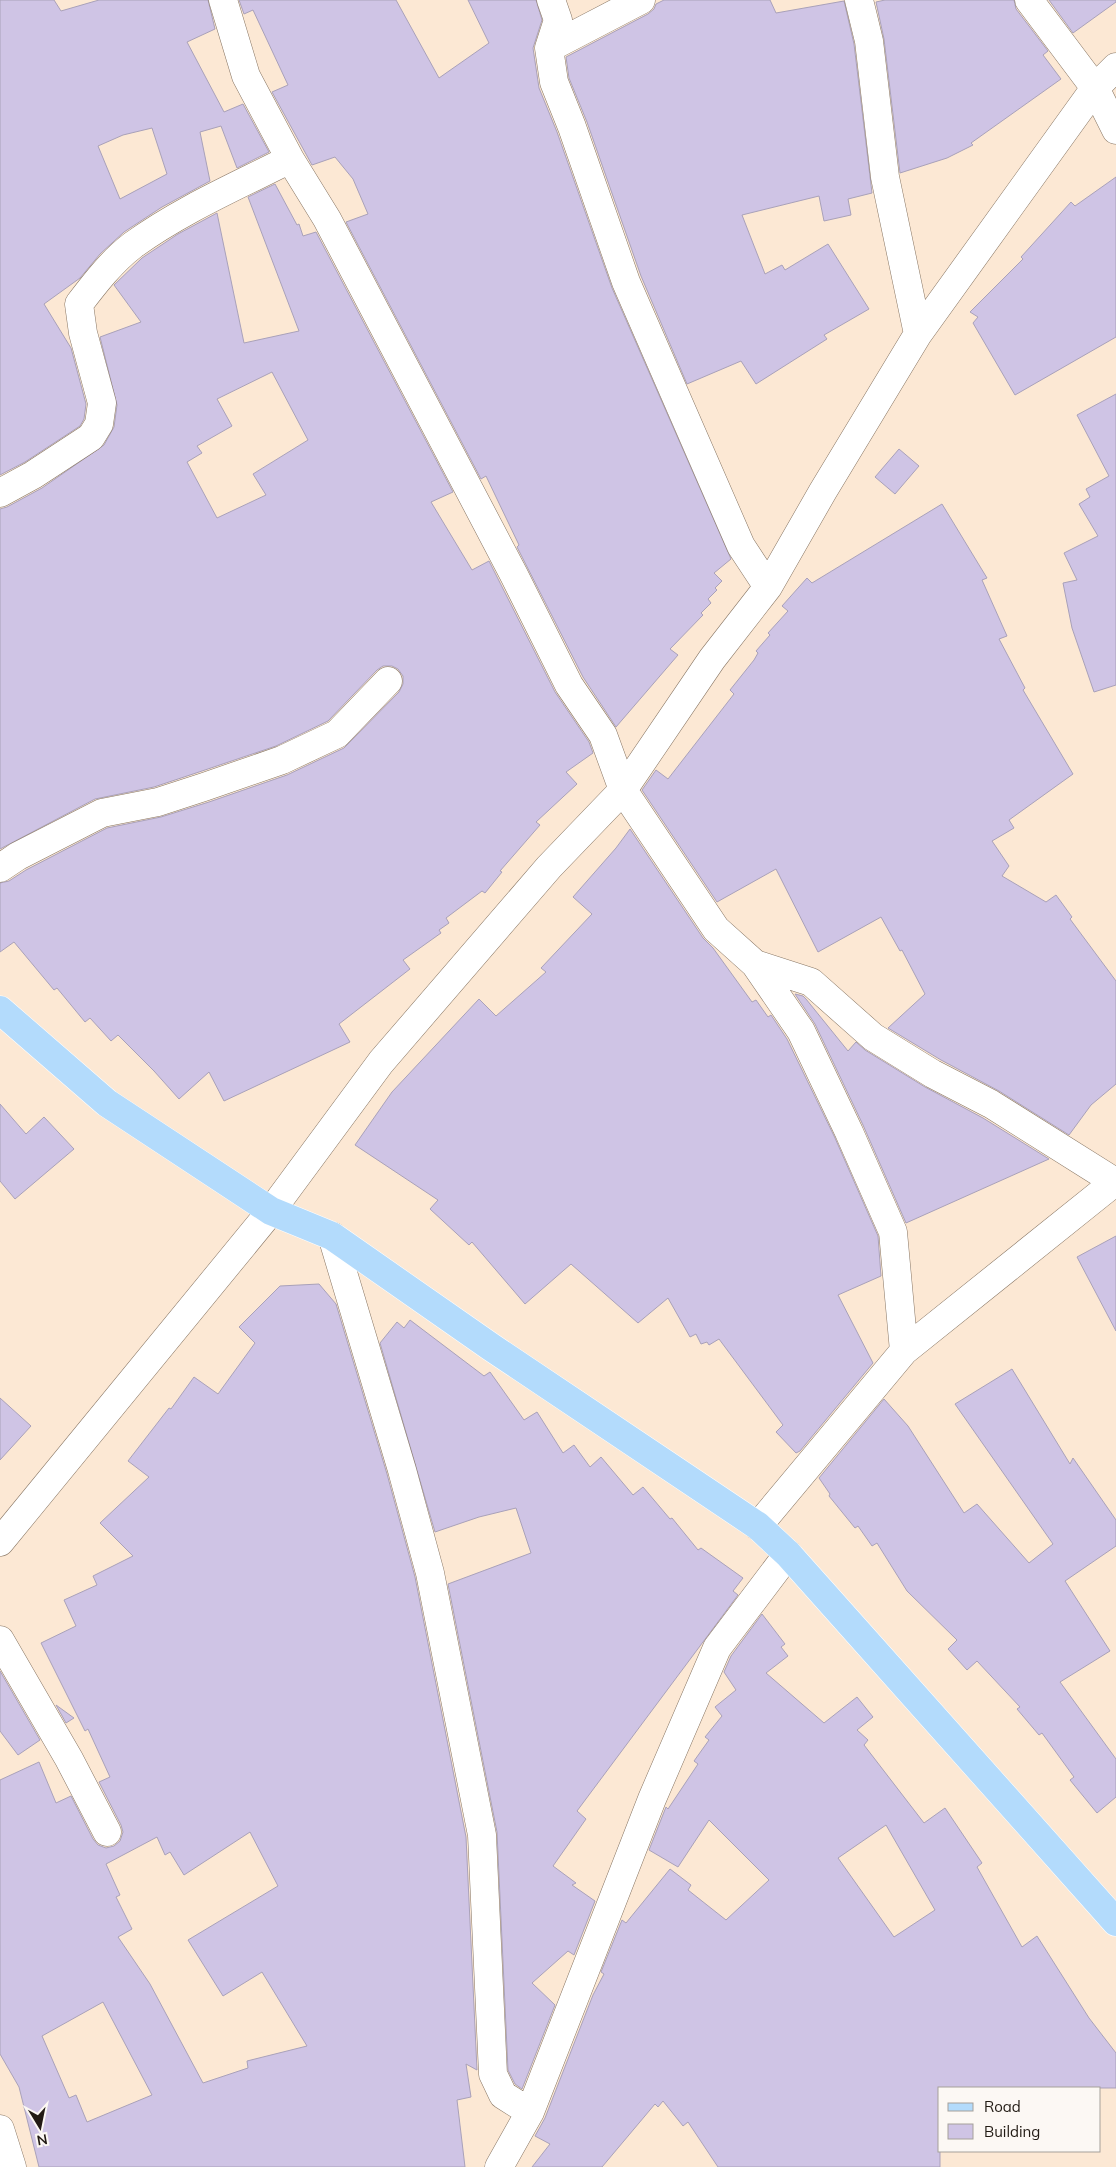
<svg xmlns="http://www.w3.org/2000/svg" width="1116" height="2167" font-family="Mulish,sans-serif">
<style>
.building{fill:#cfc4e5;stroke:#a9a1b9;fill-rule:evenodd}
.lines{fill:none;stroke-linecap:round;stroke-linejoin:round}
.minor-casing{stroke:#877563;stroke-width:29}
.major-casing{stroke:#fff;stroke-width:29}
.minor{stroke:#fff;stroke-width:28}
.major{stroke:#b3dbfc;stroke-width:28}
</style>
<rect width="100%" height="100%" fill="#fce8d4"/>
<path class="building" d="M 0,0 L 54,0 L 61,11 L 99,0 L 208,0 L 215,29 L 187,42 L 224,112 L 243,104 L 269,152 L 237,168 L 221,126 L 200,132 L 210,181 L 162,207 L 124,232 L 100,254 L 80,278 L 44,304 L 71,348 L 86,404 L 84,419 L 80,426 L 25,462 L 0,475 ZM 152,128 L 167,174 L 120,199 L 98,146 L 123,135 Z
M 239,0 L 396,0 L 439,78 L 489,43 L 468,0 L 536,0 L 542,20 L 533,48 L 539,88 L 557,132 L 612,288 L 731,559 L 714,573 L 722,581 L 715,588 L 717,590 L 708,599 L 711,603 L 701,613 L 703,615 L 670,649 L 678,655 L 616,727 L 583,677 L 517,547 L 519,545 L 486,476 L 481,479 L 346,222 L 368,214 L 353,179 L 335,157 L 312,165 L 272,92 L 288,85 L 253,10 L 244,14 Z
M 664,0 L 770,0 L 776,13 L 844,1 L 854,44 L 872,193 L 848,199 L 851,215 L 824,221 L 819,196 L 742,215 L 765,274 L 782,265 L 785,270 L 828,244 L 869,309 L 824,335 L 827,339 L 756,384 L 741,361 L 687,384 L 641,276 L 587,122 L 569,78 L 566,57 L 648,14 L 654,9 L 656,4 Z
M 885,0 L 1014,0 L 1016,9 L 1048,51 L 1043,55 L 1061,79 L 971,143 L 973,145 L 947,158 L 900,173 L 884,39 L 876,2 Z
M 1049,0 L 1116,0 L 1116,2 L 1073,33 Z
M 1116,177 L 1116,337 L 1015,395 L 973,323 L 978,317 L 970,312 L 1023,259 L 1021,257 L 1071,202 L 1075,206 Z
M 275,184 L 297,225 L 299,224 L 303,236 L 316,232 L 453,492 L 431,502 L 472,570 L 489,561 L 555,692 L 589,742 L 593,753 L 566,772 L 577,784 L 536,822 L 540,825 L 500,871 L 502,872 L 485,893 L 482,891 L 446,918 L 449,923 L 439,930 L 441,933 L 403,960 L 410,969 L 339,1024 L 350,1042 L 224,1101 L 209,1072 L 179,1099 L 154,1071 L 118,1035 L 111,1041 L 90,1018 L 85,1022 L 57,988 L 54,990 L 14,942 L 0,952 L 0,883 L 9,881 L 26,870 L 107,828 L 161,817 L 209,802 L 287,775 L 344,748 L 399,692 L 403,684 L 403,676 L 398,669 L 392,666 L 383,666 L 377,670 L 328,721 L 276,746 L 199,772 L 154,787 L 95,799 L 0,849 L 0,509 L 7,507 L 42,488 L 104,445 L 114,427 L 117,405 L 100,337 L 141,322 L 114,285 L 142,258 L 178,234 L 217,213 L 244,343 L 299,331 L 248,197 ZM 272,372 L 308,440 L 253,474 L 266,495 L 217,518 L 187,462 L 202,453 L 197,446 L 232,426 L 217,399 Z
M 1116,394 L 1116,685 L 1094,692 L 1072,628 L 1063,583 L 1077,580 L 1064,553 L 1098,536 L 1079,504 L 1090,497 L 1086,489 L 1109,476 L 1077,415 Z
M 899,449 L 919,466 L 895,494 L 875,477 Z
M 942,504 L 987,578 L 982,580 L 1007,636 L 999,639 L 1025,688 L 1023,690 L 1073,774 L 1009,820 L 1014,828 L 992,841 L 1009,866 L 1002,876 L 1046,902 L 1056,895 L 1072,917 L 1070,919 L 1116,981 L 1116,1084 L 1091,1105 L 1069,1135 L 999,1091 L 941,1060 L 888,1028 L 925,994 L 902,950 L 900,951 L 881,917 L 818,952 L 776,869 L 717,902 L 642,790 L 656,770 L 668,779 L 734,694 L 730,690 L 754,660 L 758,653 L 756,651 L 770,635 L 768,633 L 788,611 L 782,606 L 807,578 L 812,583 Z
M 630,829 L 703,938 L 713,948 L 752,1002 L 756,1000 L 768,1017 L 771,1015 L 787,1039 L 835,1138 L 878,1236 L 881,1276 L 838,1295 L 873,1363 L 800,1451 L 796,1453 L 776,1432 L 783,1425 L 719,1339 L 709,1345 L 707,1342 L 701,1344 L 696,1334 L 690,1337 L 668,1298 L 638,1323 L 571,1264 L 525,1304 L 472,1242 L 469,1245 L 430,1209 L 438,1200 L 355,1145 L 392,1092 L 479,999 L 496,1016 L 546,972 L 541,968 L 592,914 L 573,897 L 616,848 Z
M 795,994 L 803,996 L 806,999 L 848,1051 L 856,1042 L 865,1050 L 925,1087 L 983,1118 L 1049,1159 L 906,1223 L 863,1125 L 815,1024 Z
M 0,1104 L 26,1134 L 44,1117 L 74,1149 L 15,1199 L 0,1181 Z
M 1116,1236 L 1116,1331 L 1077,1257 Z
M 319,1284 L 336,1304 L 387,1474 L 415,1577 L 466,1837 L 477,2070 L 466,2064 L 471,2097 L 457,2100 L 465,2167 L 39,2167 L 19,2087 L 0,2054 L 0,1780 L 39,1762 L 56,1803 L 71,1796 L 93,1839 L 98,1845 L 106,1848 L 114,1846 L 120,1841 L 123,1832 L 121,1825 L 99,1782 L 110,1777 L 88,1729 L 85,1731 L 41,1643 L 76,1626 L 64,1600 L 97,1585 L 93,1576 L 133,1556 L 100,1523 L 149,1477 L 128,1461 L 169,1408 L 171,1409 L 194,1377 L 218,1394 L 255,1343 L 239,1327 L 280,1286 ZM 250,1832 L 278,1886 L 188,1940 L 223,1996 L 262,1972 L 307,2046 L 247,2061 L 248,2068 L 203,2083 L 150,1984 L 118,1937 L 132,1929 L 116,1897 L 120,1895 L 106,1864 L 157,1837 L 165,1855 L 170,1852 L 184,1875 ZM 103,2002 L 152,2095 L 87,2122 L 76,2095 L 69,2098 L 42,2036 Z
M 410,1320 L 484,1376 L 490,1372 L 524,1420 L 537,1412 L 563,1453 L 574,1445 L 590,1467 L 601,1457 L 633,1495 L 643,1487 L 670,1519 L 672,1518 L 698,1550 L 701,1548 L 743,1578 L 733,1591 L 738,1595 L 577,1811 L 586,1819 L 553,1866 L 576,1883 L 572,1885 L 595,1901 L 574,1955 L 568,1951 L 532,1983 L 555,2005 L 522,2089 L 515,2084 L 508,2070 L 497,1832 L 448,1584 L 531,1553 L 516,1508 L 479,1517 L 435,1532 L 380,1343 L 397,1322 L 404,1328 Z
M 1012,1369 L 1070,1464 L 1073,1458 L 1116,1520 L 1116,1546 L 1065,1581 L 1110,1651 L 1060,1682 L 1116,1759 L 1116,1797 L 1097,1813 L 1070,1780 L 1074,1777 L 1042,1733 L 1039,1735 L 1017,1709 L 1020,1707 L 977,1661 L 967,1670 L 948,1649 L 957,1640 L 907,1591 L 877,1543 L 872,1546 L 858,1526 L 855,1528 L 829,1496 L 830,1494 L 819,1478 L 884,1399 L 908,1426 L 964,1513 L 977,1504 L 1029,1563 L 1053,1544 L 955,1404 Z
M 0,1398 L 31,1426 L 0,1460 Z
M 762,1614 L 785,1644 L 781,1647 L 788,1656 L 766,1673 L 824,1723 L 857,1697 L 873,1717 L 857,1730 L 868,1740 L 864,1745 L 924,1823 L 945,1808 L 982,1863 L 977,1867 L 1022,1947 L 1037,1936 L 1089,2018 L 1116,2053 L 1116,2088 L 940,2088 L 940,2167 L 718,2167 L 688,2122 L 683,2126 L 663,2101 L 658,2107 L 655,2104 L 602,2167 L 532,2167 L 550,2144 L 535,2136 L 545,2118 L 593,1995 L 604,1974 L 601,1972 L 622,1920 L 626,1923 L 670,1869 L 691,1885 L 688,1890 L 726,1920 L 769,1880 L 709,1820 L 678,1867 L 649,1850 L 666,1807 L 668,1809 L 698,1764 L 694,1761 L 709,1740 L 705,1737 L 722,1716 L 715,1707 L 736,1690 L 724,1672 L 731,1656 ZM 886,1825 L 935,1910 L 894,1937 L 838,1858 Z
M 0,1671 L 40,1740 L 18,1755 L 0,1731 Z
M 56,1705 L 74,1718 L 66,1723 Z"/>
<g class="lines">
<g class="minor-casing">
<path id="minor" d="M 223,0 L 246,76 L 290,159 L 327,219 L 514,575 L 569,685 L 603,735 L 623,790 L 716,929 L 755,964 L 801,1031 L 849,1132 L 893,1232 L 904,1351
M 551,0 L 558,20 L 549,48 L 554,82 L 572,127 L 626,282 L 741,546 L 768,587
M 859,0 L 869,41 L 885,177 L 918,334
M 1029,0 L 1095,88 L 1116,130
M 549,48 L 641,0
M 0,493 L 33,475 L 91,437 L 99,424 L 102,403 L 83,333 L 79,304 C 95,283 112,261 133,245 C 181,210 237,186 290,159
M 0,868 L 18,856 L 102,813 L 158,802 L 204,787 L 282,760 L 337,734 L 388,681
M 755,964 L 811,982 L 873,1037 L 933,1074 L 991,1104 L 1115,1182
M 332,1236 L 402,1470 L 430,1573 L 482,1835 L 493,2074 L 503,2095 L 530,2112
M 758,1526 L 904,1351 L 1116,1181
M 0,1542 L 271,1211 L 381,1062 L 549,867 L 623,790 L 712,659 L 768,587 L 823,491 L 918,334 L 1095,88 L 1116,67
M 0,1640 L 69,1759 L 107,1832
M 0,2129 L 12,2167
M 499,2167 L 530,2112 L 652,1799 L 717,1648 L 788,1554"/>
</g>
<g class="major-casing">
<path id="major" d="M 0,1010 L 107,1103 L 271,1211 L 332,1236 L 491,1347 L 758,1526 L 788,1554 L 1116,1922"/>
</g>
<use href="#minor" class="minor"/>
<use href="#major" class="major"/>
</g>
<rect x="938" y="2087" width="162" height="65" fill="#fcf8f4" stroke="#a5a09a"/>
<rect x="948" y="2103" width="25" height="8" fill="#b3dbfc" stroke="#a5a09a"/>
<text x="984" y="2112" font-size="15" fill="#221b14">Road</text>
<rect x="948" y="2124" width="25" height="15" fill="#cfc4e5" stroke="#a5a09a"/>
<text x="984" y="2137" font-size="15" fill="#221b14">Building</text>
<g transform="translate(40 2127) rotate(170)" stroke="#fcf8f4" stroke-width="4" paint-order="stroke">
<path d="M0-4L9 19L0 12L-9 19Z" fill="#221b14"/>
<text y="-8" font-size="14" font-weight="bold" text-anchor="middle" fill="#221b14">N</text>
</g>
</svg>
